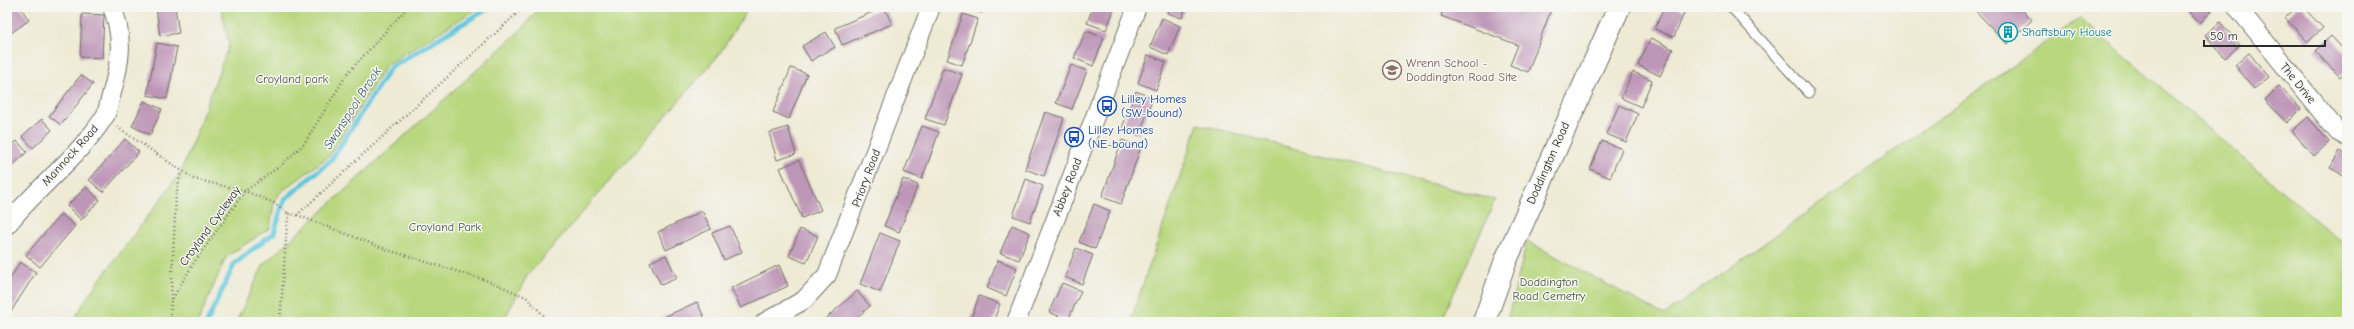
<svg xmlns="http://www.w3.org/2000/svg" width="2354" height="329" font-family="'Comic Neue',sans-serif">
<style>
.green{fill:#b8d77e;stroke:#728154}
.lines{fill:none;stroke-linecap:round;stroke-linejoin:round}
.stream{stroke:#61c7df;stroke-width:5}
.building{fill:#be97b8}
.lane-casing{stroke:#6f6e66;stroke-width:11}
.street-casing{stroke:#6f6e66;stroke-width:20}
.secondary-casing{stroke:#6f6e66;stroke-width:24}
.path{stroke:#6f6e66;stroke-width:2.5;stroke-dasharray:1 3;stroke-linecap:butt}
.lane{stroke:#fff;stroke-width:9}
.street{stroke:#fff;stroke-width:18}
.secondary{stroke:#fff;stroke-width:22}
.labels{text-anchor:middle;dominant-baseline:central;stroke-width:3;stroke-linejoin:round;paint-order:stroke}
.culture-label{font-size:12px;fill:#0d838f;stroke:#f6f6f2;text-anchor:start}
.education-label{font-size:12px;fill:#785e54;stroke:#f6f6f2;text-anchor:start}
.park-label{font-size:12px;fill:#4e5640;stroke:#f6f6f2}
.street-label{font-size:12px;fill:#2b2b2b;stroke:#f6f6f2}
.transit-label{font-size:12px;fill:#164399;stroke:#f6f6f2;text-anchor:start}
.water-label{font-size:13px;font-style:italic;fill:#3b5a61;stroke:#f6f6f2}
</style>
<rect width="100%" height="100%" fill="#f6f6f2"/>
<filter id="ink" filterUnits="userSpaceOnUse"><feTurbulence type="fractalNoise" baseFrequency=".025" numOctaves="2"/><feDisplacementMap in="SourceGraphic" scale="8" xChannelSelector="R" yChannelSelector="G"/><feConvolveMatrix kernelMatrix="1 2 1 2 8 2 1 2 1" color-interpolation-filters="sRGB"/></filter>
<filter id="wash" filterUnits="userSpaceOnUse"><feTurbulence type="fractalNoise" baseFrequency=".012" numOctaves="4" result="noise"/><feDisplacementMap in="SourceGraphic" scale="16" xChannelSelector="R" yChannelSelector="G"/><feGaussianBlur stdDeviation="0.9" result="paint"/><feColorMatrix in="noise" values="0 0 0 0 0 0 0 0 0 0 0 0 0 0 0 0 0 1.4 0 .05"/><feComposite in="paint" operator="in"/></filter>
<g filter="url(#wash)">
<rect width="100%" height="100%" fill="#eeead4"/>
<path class="green" d="M 221,7 L 480,7 L 386,65 L 329,156 L 280,193 L 274,203 L 270,228 L 226,257 L 198,322 L 73,322 L 87,297 L 181,172 L 229,45 Z
M 539,7 L 749,7 L 718,56 L 527,276 L 503,322 L 236,322 L 264,264 L 525,26 Z
M 2080,18 L 2347,247 L 2347,322 L 1507,322 L 1527,241 L 1664,315 Z
M 1198,124 L 1495,200 L 1441,322 L 1130,322 Z"/>
<g class="lines">
<path class="stream" d="M 207,322 L 235,263 L 274,233 L 284,200 L 331,160 L 390,68 L 490,7"/>
</g>
<g id="blocks">
<path class="building" d="M 15,7 L 20,7 L 29,20 L 7,36 L 7,13 Z
M 175,7 L 179,33 L 160,36 L 156,8 Z
M 884,7 L 892,24 L 842,45 L 835,28 Z
M 966,7 L 984,7 L 982,13 Z
M 1093,7 L 1115,7 L 1106,30 L 1087,23 Z
M 1169,7 L 1186,7 L 1182,18 L 1167,13 Z
M 1444,7 L 1552,7 L 1528,72 L 1510,65 L 1518,45 L 1441,16 Z
M 1664,7 L 1676,7 L 1685,11 L 1674,37 L 1655,29 Z
M 1972,7 L 2019,7 L 2032,20 L 2007,44 Z
M 2185,7 L 2209,7 L 2212,11 L 2200,23 Z
M 2297,7 L 2303,7 L 2323,28 L 2308,42 L 2285,18 Z
M 82,14 L 104,15 L 102,58 L 80,57 Z
M 963,14 L 978,19 L 962,65 L 947,60 Z
M 1162,18 L 1180,26 L 1168,55 L 1150,47 Z
M 2220,22 L 2240,45 L 2225,58 L 2205,35 Z
M 1086,31 L 1104,38 L 1093,66 L 1074,58 Z
M 826,32 L 835,47 L 811,61 L 802,46 Z
M 2331,36 L 2347,53 L 2347,70 L 2340,77 L 2315,51 Z
M 1651,38 L 1673,49 L 1660,76 L 1638,65 Z
M 157,43 L 177,47 L 167,99 L 147,95 Z
M 2249,53 L 2269,77 L 2254,89 L 2235,65 Z
M 1148,55 L 1166,62 L 1156,90 L 1138,83 Z
M 1071,65 L 1087,71 L 1072,109 L 1056,103 Z
M 791,68 L 807,74 L 789,119 L 773,112 Z
M 943,68 L 962,74 L 944,125 L 925,119 Z
M 1633,72 L 1652,80 L 1641,107 L 1621,98 Z
M 81,75 L 93,84 L 61,125 L 49,116 Z
M 2279,86 L 2301,109 L 2287,123 L 2265,100 Z
M 1136,91 L 1153,98 L 1139,135 L 1122,128 Z
M 144,101 L 162,109 L 150,135 L 132,126 Z
M 1619,105 L 1638,114 L 1626,142 L 1606,134 Z
M 1045,112 L 1064,118 L 1044,176 L 1025,169 Z
M 2308,117 L 2329,142 L 2314,156 L 2292,131 Z
M 42,119 L 52,130 L 33,148 L 22,136 Z
M 922,126 L 939,132 L 922,179 L 904,172 Z
M 788,127 L 796,154 L 777,160 L 769,133 Z
M 125,139 L 139,152 L 103,192 L 89,180 Z
M 1122,140 L 1141,147 L 1121,204 L 1102,197 Z
M 17,141 L 27,152 L 7,171 L 7,150 Z
M 1602,141 L 1622,149 L 1610,178 L 1590,169 Z
M 2340,151 L 2347,155 L 2347,177 L 2330,168 Z
M 799,160 L 821,210 L 802,218 L 780,168 Z
M 903,179 L 918,185 L 899,232 L 884,226 Z
M 1026,179 L 1043,186 L 1030,222 L 1013,216 Z
M 86,187 L 100,200 L 81,220 L 67,206 Z
M 1094,204 L 1110,211 L 1095,249 L 1079,242 Z
M 702,211 L 711,229 L 666,250 L 658,232 Z
M 61,214 L 75,226 L 40,267 L 26,255 Z
M 1012,225 L 1030,233 L 1019,260 L 1000,253 Z
M 730,226 L 742,252 L 724,260 L 712,233 Z
M 800,229 L 818,236 L 806,263 L 789,256 Z
M 880,233 L 900,241 L 880,292 L 860,284 Z
M 1076,248 L 1093,255 L 1082,284 L 1065,277 Z
M 666,255 L 677,278 L 661,285 L 650,262 Z
M 998,260 L 1017,268 L 1006,296 L 987,288 Z
M 20,262 L 36,272 L 7,318 L 7,284 Z
M 779,265 L 788,286 L 741,308 L 731,288 Z
M 1062,283 L 1081,291 L 1068,320 L 1049,312 Z
M 857,291 L 870,306 L 852,322 L 822,322 Z
M 979,296 L 1000,304 L 993,322 L 970,322 Z
M 697,302 L 705,319 L 699,322 L 653,322 Z"/>
</g>
</g>
<g filter="url(#ink)">
<use href="#blocks" fill-opacity="0" stroke="#6f6e66" stroke-width="1"/>
<g class="lines">
<g class="lane-casing">
<path id="lane" d="M 1731,7 L 1809,93"/>
</g>
<g class="street-casing">
<path id="street" d="M 2237,7 L 2338,132 L 2347,137
M 7,225 C 37,187 79,157 105,116 C 108,111 109,102 111,96 C 120,64 125,39 112,7
M 765,322 L 804,300 L 827,275 L 931,7
M 1016,322 L 1137,7"/>
</g>
<g class="secondary-casing">
<path id="secondary" d="M 1484,322 L 1506,260 L 1619,7"/>
</g>
<path class="path" d="M 117,127 L 194,179 L 245,191 L 274,203 L 289,214
M 297,215 L 388,250 L 491,282 L 526,297 L 550,322
M 171,299 L 176,195 L 181,172
M 170,322 L 171,301 L 195,261 L 245,191 L 284,163 L 304,144 L 347,74 L 408,7
M 280,322 L 287,225 L 289,214 L 297,215 L 524,7"/>
<use href="#lane" class="lane"/>
<use href="#street" class="street"/>
<use href="#secondary" class="secondary"/>
</g>
</g>
<defs>
<g id="building-ring" transform="scale(1)"><circle r="9.5" fill="#f6f6f2" stroke="#0f9aa8" stroke-width="1.5"/><path d="M-4-6H4V6H1V3H-1V6H-4ZM-2.5-4.3h1.7v1.8h-1.7ZM.8-4.3h1.7v1.8H.8ZM-2.5-1h1.7V.8h-1.7ZM.8-1h1.7V.8H.8Z" fill="#0f9aa8"/></g>
<g id="school-ring" transform="scale(1)"><circle r="9.5" fill="#f6f6f2" stroke="#8d6e63" stroke-width="1.5"/><path d="M0-5L7-2L0 1L-7-2ZM-4 1L0 2.5L4 1V4Q0 6-4 4Z" fill="#8d6e63"/></g>
<g id="bus-ring" transform="scale(1)"><circle r="9.5" fill="#f6f6f2" stroke="#1a4fb4" stroke-width="1.5"/><path d="M-5-6H5V4H4V6H2V4H-2V6H-4V4H-5ZM-3.5-4V0h7V-4ZM-3.5 1.2v1.5H-2V1.2ZM2 1.2v1.5H3.5V1.2Z" fill="#1a4fb4"/></g>
</defs>
<g fill-rule="evenodd">
<use href="#building-ring" x="2008" y="32"/>
<use href="#school-ring" x="1392" y="70"/>
<use href="#bus-ring" x="1107" y="106"/>
<use href="#bus-ring" x="1074" y="137"/>
</g>
<g class="labels">
<g class="culture-label">
<text x="2022" y="32">Shaftsbury House</text>
</g>
<g class="education-label">
<text x="1406" y="63">Wrenn School -<tspan x="1406" dy="14">Doddington Road Site</tspan></text>
</g>
<g class="park-label">
<text x="292" y="79">Croyland park</text>
<text x="445" y="227">Croyland Park</text>
<text x="1549" y="282">Doddington<tspan x="1549" dy="14">Road Cemetry</tspan></text>
</g>
<g class="street-label">
<text transform="translate(2298 83) rotate(51)">The Drive</text>
<text transform="translate(70 155) rotate(-48)">Mannock Road</text>
<text transform="translate(1548 163) rotate(-66)">Doddington Road</text>
<text transform="translate(866 178) rotate(-69)">Priory Road</text>
<text transform="translate(1067 187) rotate(-69)">Abbey Road</text>
<text transform="translate(210 226) rotate(-54)">Croyland Cycleway</text>
</g>
<g class="transit-label">
<text x="1121" y="99">Lilley Homes<tspan x="1121" dy="14">(SW-bound)</tspan></text>
<text x="1088" y="130">Lilley Homes<tspan x="1088" dy="14">(NE-bound)</tspan></text>
</g>
<g class="water-label">
<text transform="translate(352 108) rotate(-57)">Swanspool Brook</text>
</g>
</g>
<rect width="2354" height="329" fill="none" stroke="#f6f6f2" stroke-width="24"/>
<path d="M2204 40v6h121v-6" fill="none" stroke="#2b2b2b" stroke-width="2"/>
<text x="2210" y="40" font-size="12" fill="#2b2b2b" stroke="#f6f6f2" stroke-width="3" paint-order="stroke">50 m</text>
</svg>
